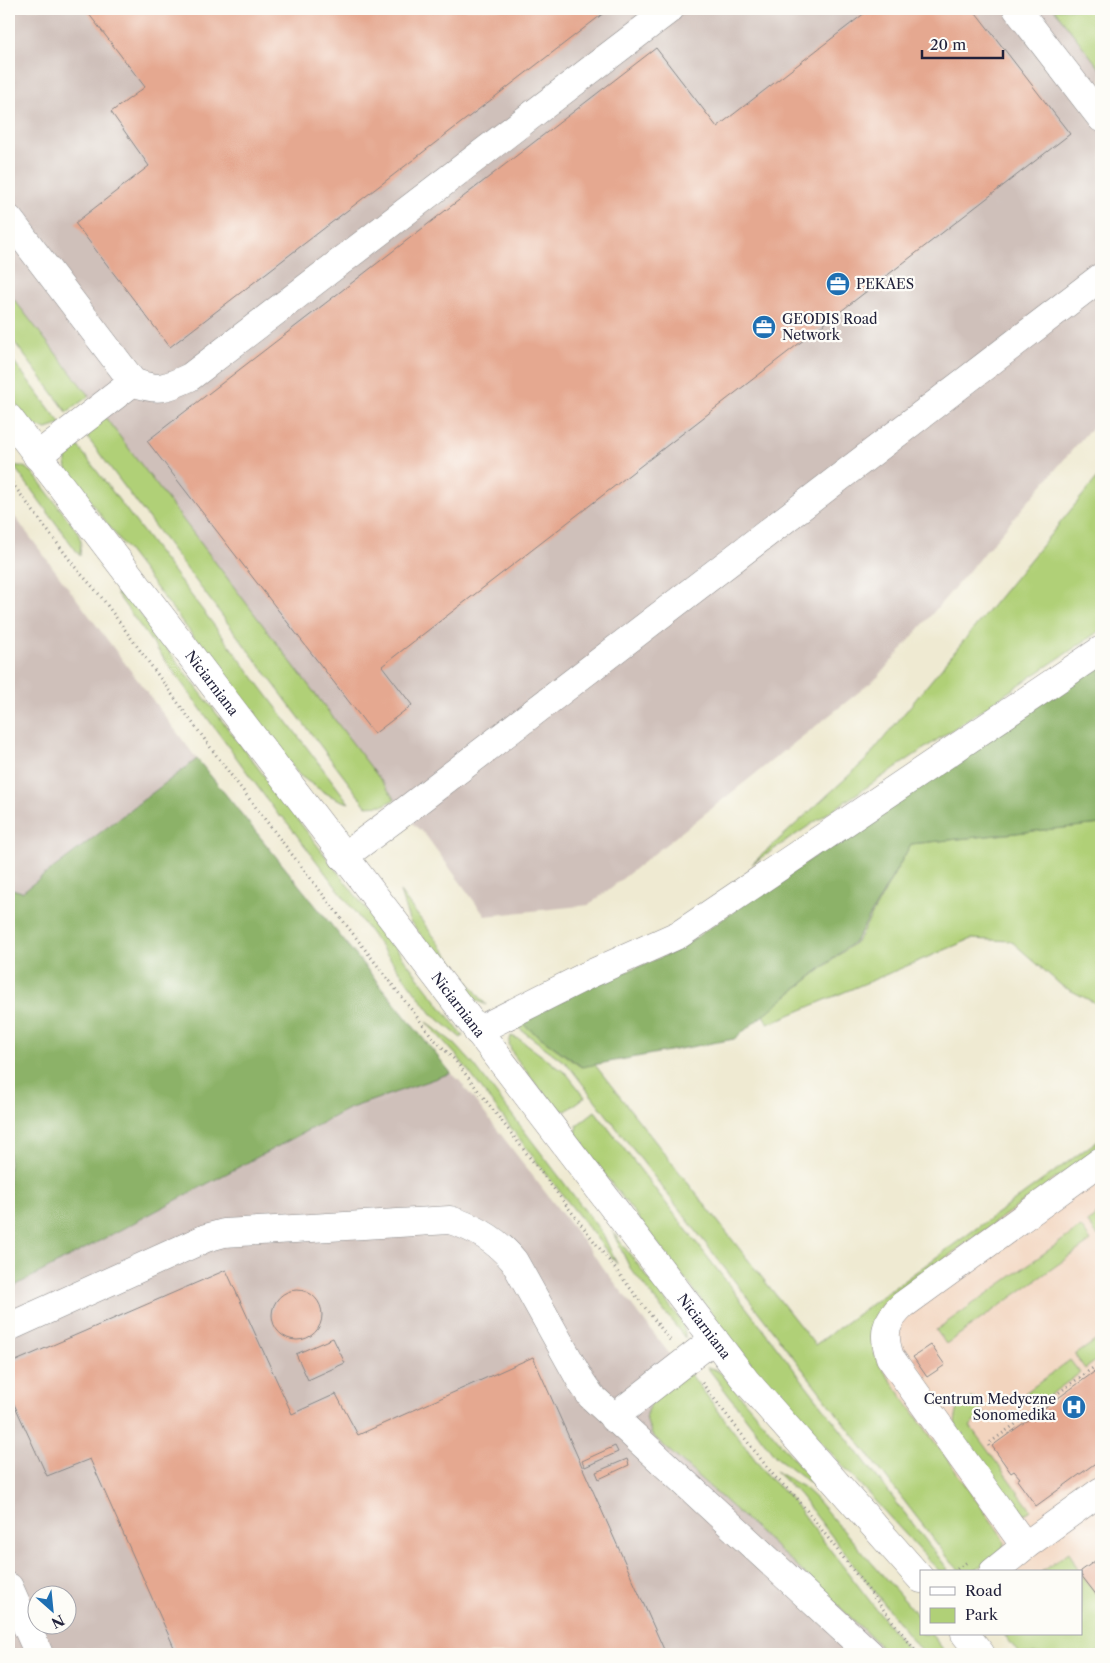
<svg xmlns="http://www.w3.org/2000/svg" width="1110" height="1663" font-family="'Libre Caslon Text',serif">
<style>
.built{fill:#f2d4be}
.industrial{fill:#cfc0ba;fill-rule:evenodd}
.green{fill:#b0d077;stroke:#697959}
.forest{fill:#8cb268;stroke:#576a52}
.building{fill:#e5a890}
.lines{fill:none;stroke-linecap:round;stroke-linejoin:round}
.minor-casing{stroke:#888686;stroke-width:29}
.path{stroke:#888686;stroke-width:3;stroke-dasharray:1 4;stroke-linecap:butt}
.minor{stroke:#fff;stroke-width:28}
.labels{text-anchor:middle;dominant-baseline:central;stroke-width:4.5;stroke-linejoin:round;paint-order:stroke}
.poi-label{font-size:14px;fill:#22223b;stroke:#fdfcf7;text-anchor:start}
.street-label{font-size:14px;fill:#22223b;stroke:#fdfcf7}
</style>
<rect width="100%" height="100%" fill="#fdfcf7"/>
<filter id="ink" filterUnits="userSpaceOnUse"><feTurbulence type="fractalNoise" baseFrequency=".02" numOctaves="2"/><feDisplacementMap in="SourceGraphic" scale="10" xChannelSelector="R" yChannelSelector="G"/><feConvolveMatrix kernelMatrix="1 2 1 2 8 2 1 2 1" color-interpolation-filters="sRGB"/></filter>
<filter id="wash" filterUnits="userSpaceOnUse"><feTurbulence type="fractalNoise" baseFrequency=".0096" numOctaves="4" result="noise"/><feDisplacementMap in="SourceGraphic" scale="20" xChannelSelector="R" yChannelSelector="G"/><feGaussianBlur stdDeviation="1.12" result="paint"/><feColorMatrix in="noise" values="0 0 0 0 0 0 0 0 0 0 0 0 0 0 0 0 0 1.4 0 .05"/><feComposite in="paint" operator="in"/></filter>
<g filter="url(#wash)">
<rect width="100%" height="100%" fill="#efead2"/>
<path class="built" d="M 1101,1138 L 1101,1650 L 1096,1654 L 1047,1654 L 1081,1634 L 1081,1572 L 985,1572 L 815,1345 Z"/>
<path class="industrial" d="M 9,9 L 1054,9 L 1101,70 L 1101,421 L 1085,435 L 878,677 L 589,905 L 485,916 L 424,833 L 415,826 L 9,293 Z
M 9,509 L 197,759 L 22,892 L 9,888 Z
M 451,1073 L 459,1080 L 900,1654 L 9,1654 L 9,1289 L 348,1109 ZM 38,1596 L 68,1596 L 68,1626 L 38,1626 Z"/>
<path class="green" d="M 1054,9 L 1101,9 L 1101,70 Z
M 9,293 L 89,396 L 67,412 L 9,335 Z
M 9,355 L 61,424 L 47,429 L 37,427 L 29,421 L 9,394 Z
M 105,417 L 395,799 L 384,805 L 366,806 L 84,433 Z
M 74,441 L 349,803 C 330,798 316,787 299,775 L 68,472 C 64,459 65,451 74,441 Z
M 13,465 L 24,467 L 32,472 L 77,531 L 81,541 L 80,556 Z
M 1101,473 L 1101,630 L 752,864 L 866,760 Z
M 116,593 L 129,599 L 463,1036 L 461,1038 L 432,1014 L 283,817 L 279,816 Z
M 1101,824 L 1101,1006 L 1062,986 L 1011,941 L 971,939 L 768,1024 L 763,1015 L 858,940 L 911,844 Z
M 400,892 L 486,1005 L 476,1000 L 467,993 L 409,920 Z
M 426,1022 L 455,1044 L 474,1065 L 603,1234 L 617,1264 L 546,1174 L 457,1056 Z
M 521,1023 L 581,1067 L 592,1061 L 815,1345 L 1101,1138 L 1101,1146 L 883,1303 C 867,1327 867,1338 879,1364 L 999,1532 C 1001,1536 1004,1540 1004,1544 C 1003,1554 976,1573 966,1572 C 960,1571 956,1567 952,1563 L 568,1065 L 516,1026 Z
M 511,1036 L 519,1039 L 567,1074 L 585,1097 L 566,1111 L 555,1109 L 513,1054 L 509,1044 Z
M 595,1111 L 947,1568 L 948,1572 L 940,1572 L 756,1371 L 575,1136 L 577,1125 Z
M 1101,1212 L 1101,1233 L 1098,1236 L 1087,1222 Z
M 1081,1227 L 1091,1241 L 946,1344 L 936,1330 Z
M 612,1231 L 682,1322 L 685,1332 L 685,1338 L 630,1268 Z
M 1101,1337 L 1101,1357 L 1085,1369 L 1075,1355 Z
M 1070,1360 L 1080,1373 L 1035,1406 L 1025,1393 Z
M 707,1367 L 714,1369 L 721,1373 L 821,1491 L 776,1457 Z
M 689,1372 L 769,1478 L 787,1494 L 911,1654 L 888,1654 C 812,1578 732,1507 652,1435 C 649,1427 644,1418 648,1409 C 653,1397 679,1381 689,1372 Z
M 973,1397 L 985,1414 L 970,1426 L 1031,1510 L 1021,1517 L 957,1429 L 955,1422 L 958,1407 Z
M 775,1471 L 803,1487 L 815,1498 L 907,1603 L 921,1621 L 921,1634 L 931,1634 L 947,1654 L 923,1654 L 800,1495 Z
M 1069,1552 L 1079,1572 L 1041,1572 Z
M 1081,1575 L 1101,1601 L 1101,1650 L 1095,1654 L 1019,1654 L 1004,1634 L 1081,1634 Z"/>
<path class="forest" d="M 1101,661 L 1101,824 L 911,844 L 856,940 L 734,1039 L 582,1067 L 521,1023 L 580,991 L 676,951 Z
M 197,759 L 451,1073 L 348,1109 L 9,1289 L 9,888 L 22,892 Z"/>
<g id="blocks">
<path class="building" d="M 85,9 L 609,9 L 170,347 L 75,223 L 149,166 L 111,112 L 145,87 Z
M 870,9 L 973,9 L 1070,134 L 382,666 L 412,705 L 374,734 L 147,441 L 656,48 L 717,127 Z
M 226,1270 L 292,1414 L 336,1394 L 358,1435 L 533,1357 L 666,1654 L 177,1654 L 90,1459 L 47,1476 L 9,1393 L 9,1364 Z
M272 1315a25 25 0 1 1 50 0a25 25 0 1 1-50 0Z
M 333,1338 L 345,1363 L 308,1380 L 296,1354 Z
M 931,1345 L 945,1365 L 927,1377 L 913,1357 Z
M 1101,1367 L 1101,1459 L 1036,1506 L 1017,1480 L 1020,1478 L 1014,1471 L 1011,1473 L 992,1446 Z
M 615,1446 L 618,1452 L 585,1467 L 582,1461 Z
M 627,1459 L 629,1465 L 599,1479 L 596,1472 Z
M 1095,1561 L 1101,1569 L 1101,1601 L 1081,1575 L 1081,1571 Z"/>
</g>
</g>
<g filter="url(#ink)">
<use href="#blocks" fill-opacity="0" stroke="#888686" stroke-width="1"/>
<g class="lines">
<g class="minor-casing">
<g id="minor">
<path d="M 1017,9 L 1101,118"/>
<path d="M 9,219 L 133,382 C 158,392 167,388 190,377 L 670,9"/>
<path id="s1" d="M 9,418 L 746,1381 L 921,1579"/>
<path d="M 37,456 L 133,382"/>
<path d="M 343,857 L 405,811 L 1101,277"/>
<path d="M 477,1031 L 588,975 L 680,934 L 1101,650"/>
<path d="M 9,1327 L 206,1238 L 224,1233 L 450,1220 C 476,1228 497,1240 514,1261 L 582,1383 L 591,1396 L 870,1654"/>
<path d="M 613,1418 L 714,1339"/>
<path d="M 1025,1546 L 890,1357 C 882,1333 885,1322 903,1305 L 1101,1161"/>
<path d="M 993,1572 L 1025,1546 L 1101,1491"/>
<path d="M 9,1587 L 39,1654"/>
<path d="M 965,1634 L 981,1654"/>
</g>
</g>
<path class="path" d="M 9,479 L 75,567 L 99,594 L 224,766 L 434,1039 L 454,1059 L 670,1340
M 702,1383 L 774,1476 L 797,1498 L 918,1654
M 989,1446 L 988,1444 L 1101,1362
M 953,1572 L 967,1562"/>
<use href="#minor" class="minor"/>
</g>
</g>
<defs>
<g id="office-disc" transform="scale(1.25)"><circle r="9.5" fill="#1f6fb2" stroke="#fdfcf7"/><path d="M-6-3h4V-5.5h4V-3h4V5H-6ZM-1-4.5V-3h2v-1.5ZM-6 0V1H6V0Z" fill="#fff"/></g>
<g id="hospital-disc" transform="scale(1.25)"><circle r="9.5" fill="#1f6fb2" stroke="#fdfcf7"/><path d="M-5-5h3v3.5h4V-5h3V5h-3V1.5h-4V5h-3Z" fill="#fff"/></g>
</defs>
<g fill-rule="evenodd">
<use href="#office-disc" x="838" y="284"/>
<use href="#office-disc" x="764" y="327"/>
<use href="#hospital-disc" x="1074" y="1407"/>
</g>
<g class="labels">
<g class="poi-label">
<text x="856" y="284">PEKAES</text>
<text x="782" y="319">GEODIS Road<tspan x="782" dy="16">Network</tspan></text>
<text x="1056" y="1399" text-anchor="end">Centrum Medyczne<tspan x="1056" dy="16">Sonomedika</tspan></text>
</g>
<g class="street-label">
<text stroke="none"><textPath href="#s1" startOffset="334">Niciarniana</textPath></text>
<text stroke="none"><textPath href="#s1" startOffset="739">Niciarniana</textPath></text>
<text stroke="none"><textPath href="#s1" startOffset="1144">Niciarniana</textPath></text>
</g>
</g>
<rect width="1110" height="1663" fill="none" stroke="#fdfcf7" stroke-width="30"/>
<rect x="920" y="1570" width="162" height="65" fill="#fdfcf7" stroke="#a5a5ac"/>
<rect x="930" y="1587" width="25" height="8" fill="#ffffff" stroke="#a5a5ac"/>
<text x="965" y="1596" font-size="15" fill="#22223b">Road</text>
<rect x="930" y="1608" width="25" height="15" fill="#b0d077" stroke="#a5a5ac"/>
<text x="965" y="1620" font-size="15" fill="#22223b">Park</text>
<g transform="translate(52 1610) rotate(153)"><circle r="24" fill="#fdfcf7" stroke="#a5a5ac"/>
<path d="M0-4L9 19L0 12L-9 19Z" fill="#1f6fb2"/>
<text y="-8" font-size="14" font-weight="bold" text-anchor="middle" fill="#22223b">N</text>
</g>
<path d="M922 50v8h81v-8" fill="none" stroke="#22223b" stroke-width="2.5"/>
<text x="930" y="50" font-size="15" fill="#22223b" stroke="#fdfcf7" stroke-width="4" paint-order="stroke">20 m</text>
</svg>
